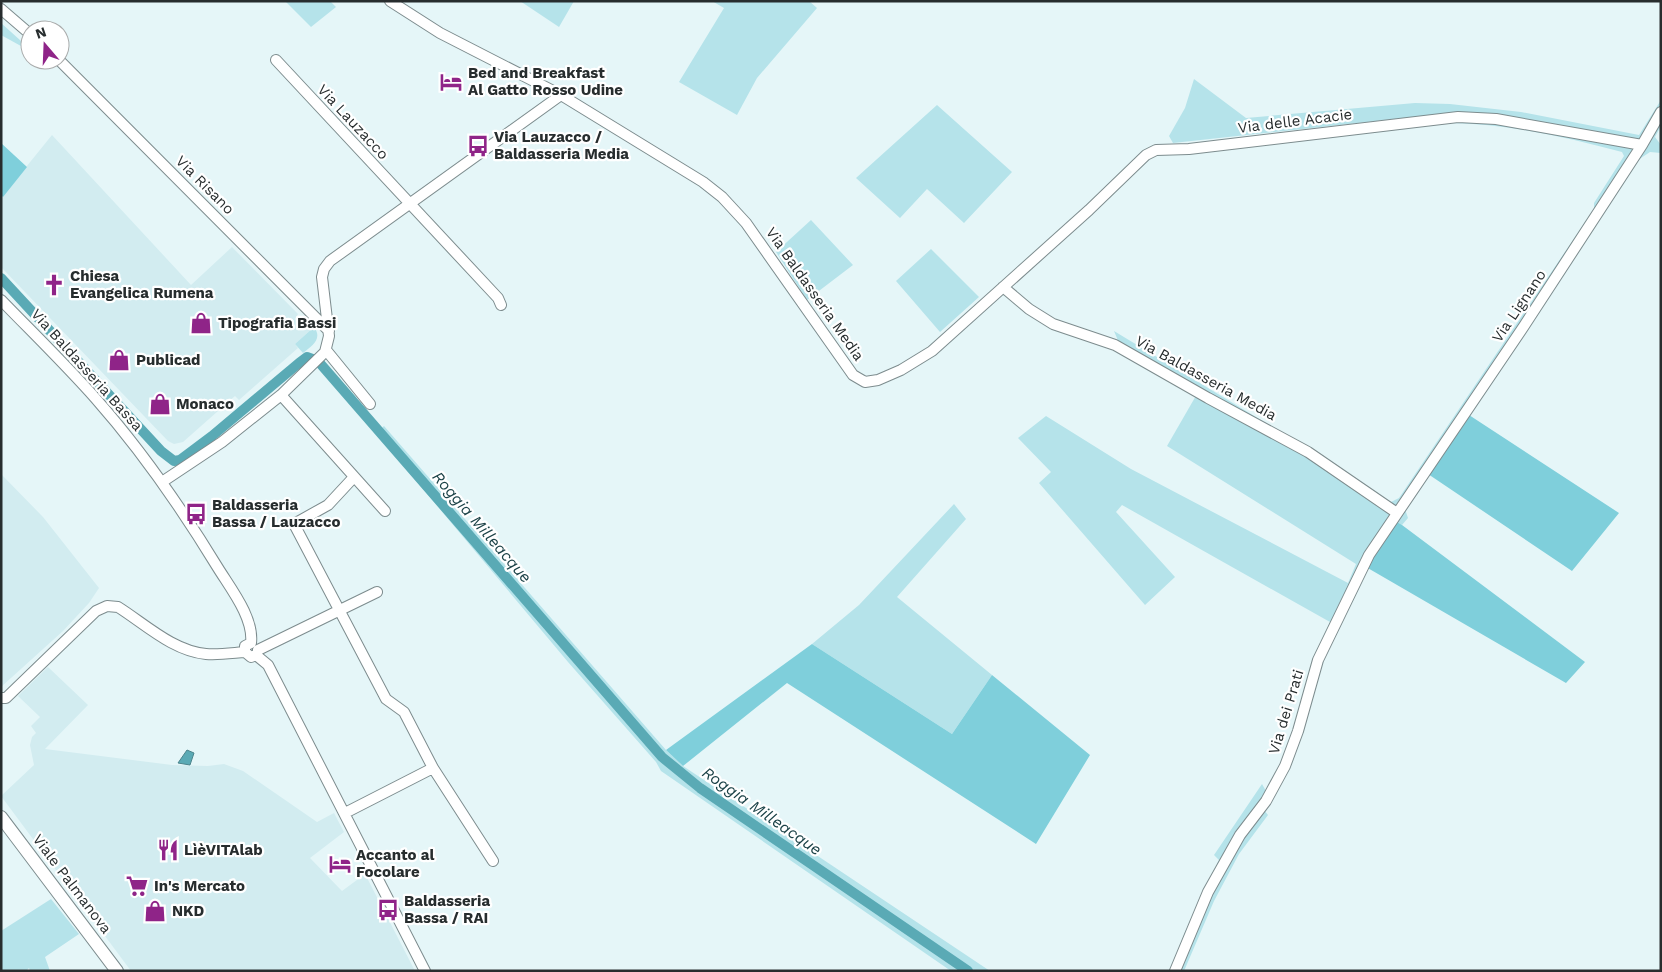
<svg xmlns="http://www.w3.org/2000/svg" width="1662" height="972" font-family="'Work Sans',sans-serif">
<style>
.built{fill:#d2ecf0}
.green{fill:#b5e3ea}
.forest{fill:#7fcfdb}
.water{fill:#5aaab5;stroke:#4b848c}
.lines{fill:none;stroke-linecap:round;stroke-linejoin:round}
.canal{stroke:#5aaab5;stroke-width:10}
.minor-casing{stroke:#7d8c8e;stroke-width:12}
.major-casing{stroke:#7d8c8e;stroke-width:14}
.minor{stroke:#fff;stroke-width:10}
.major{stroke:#fff;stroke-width:12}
.labels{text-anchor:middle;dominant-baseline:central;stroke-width:4.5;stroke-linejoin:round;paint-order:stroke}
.poi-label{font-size:15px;font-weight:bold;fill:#272d2e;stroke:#fff;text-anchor:start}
.street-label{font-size:15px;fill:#272d2e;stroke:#fff}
.water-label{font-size:16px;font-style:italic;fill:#1b4247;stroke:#fff}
</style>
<rect width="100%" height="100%" fill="#e5f6f8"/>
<path class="built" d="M 52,135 L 191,285 L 232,247 L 298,314 L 295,319 L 304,328 L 312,325 L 314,327 L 295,344 L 298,348 L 239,400 L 235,396 L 183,442 L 174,444 L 168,441 L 1,267 L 1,198 Z
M 1,474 L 43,517 L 99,588 L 89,603 L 63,631 L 1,687 Z
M 48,667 L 88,705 L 45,749 L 172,765 L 208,766 L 224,764 L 243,771 L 317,822 L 334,813 L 344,832 L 310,858 L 342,891 L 365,874 L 415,971 L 131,971 L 1,796 L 34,765 L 30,745 L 32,737 L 36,733 L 31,726 L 40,717 L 18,696 Z"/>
<path class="green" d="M 285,1 L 330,1 L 336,7 L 311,27 Z
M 520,1 L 574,1 L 559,27 Z
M 712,1 L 809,1 L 817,8 L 757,78 L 737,115 L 679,82 L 724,8 Z
M 1,23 L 30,49 L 30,51 L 1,35 Z
M 1194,79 L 1246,118 L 1415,103 L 1450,104 L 1521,112 L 1639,135 L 1661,100 L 1661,126 L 1655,137 L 1661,145 L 1661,153 L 1650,152 L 1638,160 L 1487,390 L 1405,509 L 1408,518 L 1402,525 L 1397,522 L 1371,558 L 1319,669 L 1264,810 L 1268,815 L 1239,854 L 1214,901 L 1184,971 L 1170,971 L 1185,932 L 1219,860 L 1214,855 L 1262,784 L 1266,791 C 1277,771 1286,752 1293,731 C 1306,694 1312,657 1330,622 L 1122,505 L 1116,512 L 1175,577 L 1145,605 L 1039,483 L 1051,472 L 1018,438 L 1046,416 L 1131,469 L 1348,583 L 1356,564 L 1167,446 L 1197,394 L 1122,350 L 1114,331 L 1330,462 L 1385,501 L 1391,502 L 1399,498 L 1594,209 L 1594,203 L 1624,156 L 1622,152 C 1566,137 1509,124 1451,123 L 1451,113 L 1173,143 L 1169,136 L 1185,108 Z
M 937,105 L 1012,172 L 964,223 L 927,189 L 900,218 L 856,178 Z
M 811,220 L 853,265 L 807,300 L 776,252 Z
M 931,249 L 979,297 L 940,332 L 896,281 Z
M 314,327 C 323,339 312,346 303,353 L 295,344 Z
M 384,426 L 666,750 L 683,766 L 990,971 L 951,971 L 661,771 L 656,762 L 568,662 L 376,433 Z
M 954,504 L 966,519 L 897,597 L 992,675 L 952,734 L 812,644 L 859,605 Z
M 51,899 L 79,934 L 45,957 L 50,971 L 30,971 L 29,968 L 26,971 L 1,971 L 1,931 Z"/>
<path class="forest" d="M 1,143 L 27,167 L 3,197 L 1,195 Z
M 1469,415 L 1619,513 L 1572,571 L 1428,474 Z
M 1397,522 L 1402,525 L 1585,662 L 1566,683 L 1366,567 Z
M 812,644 L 952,734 L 992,675 L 1090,755 L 1036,844 L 787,683 L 683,766 L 666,750 Z"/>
<path class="water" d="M 187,750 L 194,753 L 190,765 L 178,763 Z"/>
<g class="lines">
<path class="canal" d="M 1,278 L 161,451 L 174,461 L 180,460 L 212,436 L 299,363 L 307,357 L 318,361 L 662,757 L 700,788 L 968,971"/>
<g class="minor-casing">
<path id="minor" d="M 390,1 L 440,33 L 561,95 L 703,182 L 722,197 L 746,223 L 853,375 L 865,382 L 878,380 L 901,370 L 932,351 L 1089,210 L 1146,155 L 1156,150 L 1189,149 L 1458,117 L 1496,119 L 1642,145
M 1,9 L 30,34
M 59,60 L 329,331
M 276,60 L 498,298 L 501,305
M 1003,287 L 1029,309 L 1053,324 L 1115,345 L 1208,398 L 1308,452 L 1397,513
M 1,300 C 33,333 66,365 96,399 C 142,451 182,509 218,568 C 231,589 254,618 251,643 L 245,646 L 245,652 L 251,657 L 256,655 L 268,665 L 425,971
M 326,350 L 370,404
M 281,395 L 385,511
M 162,482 L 222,442 L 281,395 L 325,352 L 329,336 L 322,277 L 324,269 L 330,261 L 561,95
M 258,650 L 377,592
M 1,698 L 6,698 L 96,611 L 107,606 L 118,607 C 145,624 173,651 206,654 C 219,655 232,653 245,652
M 433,768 L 493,861
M 345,813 L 433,768 L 404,712 L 386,699 L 294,524 L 328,505 L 354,477
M 1175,971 L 1208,892 L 1240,835 L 1266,801 L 1285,766 L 1298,731 L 1318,660 L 1369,555 L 1524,326 L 1642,145 L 1661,112"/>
</g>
<g class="major-casing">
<path id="major" d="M 1,817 L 117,971"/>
</g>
<use href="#minor" class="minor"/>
<use href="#major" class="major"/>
</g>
<defs>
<g id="hotel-bare" transform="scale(1.725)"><path d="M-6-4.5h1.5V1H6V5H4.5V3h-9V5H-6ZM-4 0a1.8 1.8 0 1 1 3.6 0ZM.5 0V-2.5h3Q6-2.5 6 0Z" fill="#8f2488" stroke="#fff" stroke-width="2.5" paint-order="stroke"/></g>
<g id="bus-bare" transform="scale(1.725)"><path d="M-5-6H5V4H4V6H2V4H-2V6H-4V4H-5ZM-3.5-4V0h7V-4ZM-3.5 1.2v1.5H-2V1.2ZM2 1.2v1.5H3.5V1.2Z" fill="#8f2488" stroke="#fff" stroke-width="2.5" paint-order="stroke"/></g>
<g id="church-bare" transform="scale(1.725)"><path d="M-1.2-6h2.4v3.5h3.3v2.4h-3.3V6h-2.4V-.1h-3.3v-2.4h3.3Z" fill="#8f2488" stroke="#fff" stroke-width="2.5" paint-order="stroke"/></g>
<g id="shop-bare" transform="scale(1.725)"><path d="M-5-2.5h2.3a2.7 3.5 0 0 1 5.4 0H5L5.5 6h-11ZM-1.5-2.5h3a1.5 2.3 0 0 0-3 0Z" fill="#8f2488" stroke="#fff" stroke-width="2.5" paint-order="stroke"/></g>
<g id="restaurant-bare" transform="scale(1.725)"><path d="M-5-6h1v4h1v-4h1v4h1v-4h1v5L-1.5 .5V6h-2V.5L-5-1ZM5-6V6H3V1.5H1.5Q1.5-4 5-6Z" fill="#8f2488" stroke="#fff" stroke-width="2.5" paint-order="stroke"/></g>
<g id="supermarket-bare" transform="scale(1.725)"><path d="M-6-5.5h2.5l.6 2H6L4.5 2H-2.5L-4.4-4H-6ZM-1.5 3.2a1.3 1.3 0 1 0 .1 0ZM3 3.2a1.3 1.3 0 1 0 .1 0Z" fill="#8f2488" stroke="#fff" stroke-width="2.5" paint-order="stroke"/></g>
</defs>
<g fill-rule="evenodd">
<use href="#hotel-bare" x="451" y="82"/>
<use href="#bus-bare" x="478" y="146"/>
<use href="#church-bare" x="54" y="285"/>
<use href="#shop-bare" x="201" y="323"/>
<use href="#shop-bare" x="119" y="360"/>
<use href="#shop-bare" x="160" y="404"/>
<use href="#bus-bare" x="196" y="514"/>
<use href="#restaurant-bare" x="168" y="850"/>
<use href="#hotel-bare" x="340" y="864"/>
<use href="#supermarket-bare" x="137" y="886"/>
<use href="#bus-bare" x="388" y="910"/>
<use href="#shop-bare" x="155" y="911"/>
</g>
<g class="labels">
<g class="poi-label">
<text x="468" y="73">Bed and Breakfast<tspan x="468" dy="17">Al Gatto Rosso Udine</tspan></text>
<text x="494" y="137">Via Lauzacco /<tspan x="494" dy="17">Baldasseria Media</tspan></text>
<text x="70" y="276">Chiesa<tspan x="70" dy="17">Evangelica Rumena</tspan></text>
<text x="218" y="323">Tipografia Bassi</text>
<text x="136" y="360">Publicad</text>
<text x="176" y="404">Monaco</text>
<text x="212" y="505">Baldasseria<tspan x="212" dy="17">Bassa / Lauzacco</tspan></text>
<text x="184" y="850">LìèVITAlab</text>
<text x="356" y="855">Accanto al<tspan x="356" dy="17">Focolare</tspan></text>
<text x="154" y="886">In's Mercato</text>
<text x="404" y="901">Baldasseria<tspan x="404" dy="17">Bassa / RAI</tspan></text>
<text x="172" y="911">NKD</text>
</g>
<g class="street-label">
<text transform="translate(1295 121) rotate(-7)">Via delle Acacie</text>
<text transform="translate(353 122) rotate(47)">Via Lauzacco</text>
<text transform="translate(205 185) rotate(45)">Via Risano</text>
<text transform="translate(815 294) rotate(55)">Via Baldasseria Media</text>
<text transform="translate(1519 306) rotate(-56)">Via Lignano</text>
<text transform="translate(87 370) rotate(48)">Via Baldasseria Bassa</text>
<text transform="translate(1206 378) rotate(29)">Via Baldasseria Media</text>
<text transform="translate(1286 712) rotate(-73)">Via dei Prati</text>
<text transform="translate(72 884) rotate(53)">Viale Palmanova</text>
</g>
<g class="water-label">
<text transform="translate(482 527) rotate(49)">Roggia Milleacque</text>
<text transform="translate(762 811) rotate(35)">Roggia Milleacque</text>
</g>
</g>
<rect width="1662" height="972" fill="none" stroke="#272d2e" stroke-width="5"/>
<g transform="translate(45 45) rotate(341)"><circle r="24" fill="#ffffff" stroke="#a9abab"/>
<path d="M0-4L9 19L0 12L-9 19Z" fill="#8f2488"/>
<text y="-8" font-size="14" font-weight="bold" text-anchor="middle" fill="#272d2e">N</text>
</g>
</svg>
